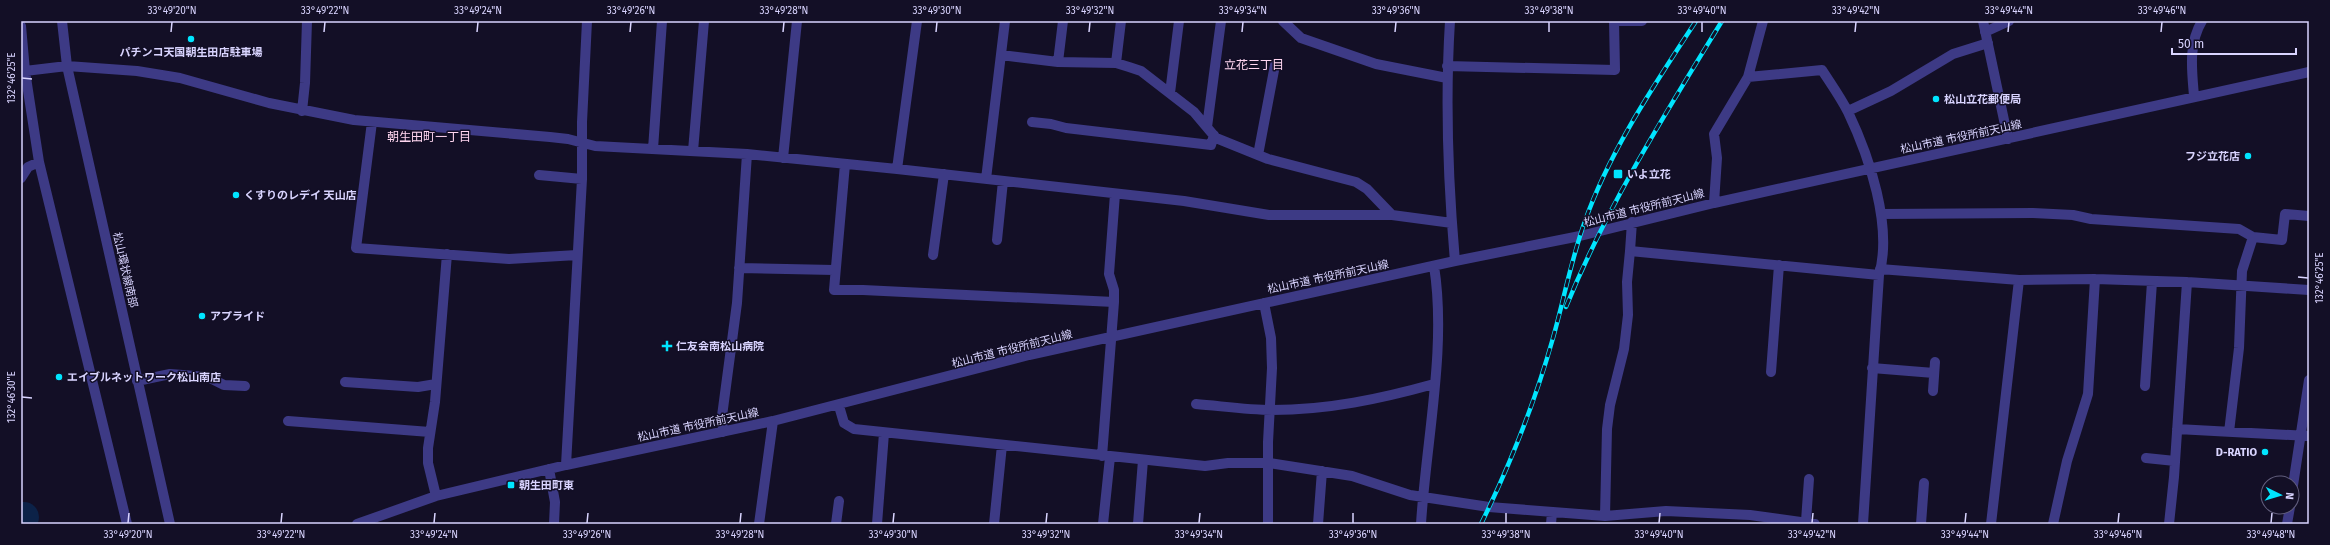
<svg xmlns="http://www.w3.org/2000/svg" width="2330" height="545" font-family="'Fira Sans','Noto Sans JP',sans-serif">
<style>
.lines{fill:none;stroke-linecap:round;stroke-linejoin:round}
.river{stroke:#0c2248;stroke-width:30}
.minor{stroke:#3d3a85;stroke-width:10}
.rail-casing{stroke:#00e5ff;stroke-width:4.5}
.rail{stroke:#130f26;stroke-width:3;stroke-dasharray:9;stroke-linecap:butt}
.ticks{fill:none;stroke:#d9d4ff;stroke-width:1.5}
.poi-dot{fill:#00e5ff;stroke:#130f26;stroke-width:1.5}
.labels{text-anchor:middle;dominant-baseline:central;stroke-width:3;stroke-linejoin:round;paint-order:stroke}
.poi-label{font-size:11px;font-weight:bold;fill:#d9d4ff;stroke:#130f26;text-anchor:start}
.street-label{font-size:11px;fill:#d9d4ff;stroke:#130f26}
.neighbourhood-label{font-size:12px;fill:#ffd6f0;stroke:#130f26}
.neatline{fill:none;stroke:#d9d4ff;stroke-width:1.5}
.ticks-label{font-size:10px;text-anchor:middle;fill:#d9d4ff}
</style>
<rect width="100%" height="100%" fill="#130f26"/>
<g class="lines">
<path class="river" d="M 21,517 L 24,517"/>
<path class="minor" d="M 62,21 L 67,66 L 170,524
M 1283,21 L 1301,38 L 1376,64 L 1447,78
M 1450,21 C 1445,101 1448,182 1455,261
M 1614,21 L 1642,21
M 1983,21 L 2008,139
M 21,26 L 25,71 L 39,162 L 127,524
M 1985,32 L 2009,21
M 1001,55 L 1058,62 L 1116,63 L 1129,67 L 1141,71 L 1194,112 L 1216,138 L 1268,159 L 1356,182 L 1367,189 L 1392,215
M 1058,62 L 1063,21
M 1116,63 L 1121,21
M 1447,66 L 1615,70 L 1614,21
M 25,71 L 67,66 L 137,71 L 180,78 L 269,103 L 354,120 L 550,137 L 568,139 L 595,146 L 747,154 L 897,169 L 1184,201 L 1269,215 L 1392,215 L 1452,223
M 1748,77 L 1822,70 C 1831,84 1841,98 1848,112 C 1869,156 1893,226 1879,275 L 1863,524
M 1170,93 L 1179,21
M 2194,96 C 2192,71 2188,44 2202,21
M 302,111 L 305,83 L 307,21
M 1848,111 L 1891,91 L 1953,54 L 1988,43
M 372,122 L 356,248 L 509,259 L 577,255
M 1032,122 L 1051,124 L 1066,128 L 1211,145 L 1214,135
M 1207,127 L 1221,21
M 653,149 L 662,21
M 693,151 L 704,21
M 1258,155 L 1275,65
M 783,158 L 797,21
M 845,164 L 834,290 L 863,290 L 1114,302
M 897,169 L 917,21
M 539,175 L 582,179
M 21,178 L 28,167 L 39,162
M 986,179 L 1005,21
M 1714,203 L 1717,158 L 1714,134 L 1748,77 L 1763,21
M 1881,214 L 2033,213 L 2073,215 L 2091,219 L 2239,229 L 2253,237 L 2282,240 L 2285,214 L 2309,216
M 1632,222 L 1630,251 L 1879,275
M 997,240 L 1003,181
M 933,255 L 944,174
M 739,268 L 834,270
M 1880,269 L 2019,280 L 2095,279 L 2187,282 L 2309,290
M 1264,303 L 1271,338 L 1272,368 L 1268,442 L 1268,524
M 1872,368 L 1934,373
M 1771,372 L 1779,265
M 137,381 L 170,374 L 208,377 L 224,385 L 245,386
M 345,382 L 418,387 L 436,384
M 2145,386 L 2152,282
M 1933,391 L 1935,362
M 1196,404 C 1221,406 1247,410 1272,410 C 1328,410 1380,399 1434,384
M 839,406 L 844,423 L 854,429 L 1205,466 L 1228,463 L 1269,463 L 1352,476 L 1410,495 L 1489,507 L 1605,516 L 1666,511 L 1750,515 L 1815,524
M 288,421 L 430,432
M 2177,429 L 2309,436
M 723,432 L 722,416 L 737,303 L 747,154
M 2229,432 L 2239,348 L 2242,271 L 2253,237
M 1102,456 L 1114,302 L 1114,290 L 1109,274 L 1115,194
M 2146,458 L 2175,461
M 566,465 L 582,179 L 582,122 L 587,21
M 549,469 L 555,502 L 554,524
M 2292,492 L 2309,380
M 436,496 L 428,463 L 428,448 L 435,402 L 447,254
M 1605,516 L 1607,429 L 1610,405 L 1624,349 L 1628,315 L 1627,282 L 1630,251
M 1806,521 L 1809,479
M 357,524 L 436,496 L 566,465 L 773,421 L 1029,355 L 1455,261 L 1580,236 L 1714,203 L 2309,72
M 759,524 L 773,421
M 836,524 L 839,501
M 877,524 L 884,433
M 994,524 L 1002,445
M 1103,524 L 1110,457
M 1138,524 L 1143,460
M 1318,524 L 1322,471
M 1421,524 C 1426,441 1447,347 1434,266
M 1551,524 L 1552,512
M 1921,524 L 1924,483
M 1991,524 L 2019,280
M 2053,524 L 2067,461 L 2088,394 L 2095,279
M 2169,524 L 2174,477 L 2187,282
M 2287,524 L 2290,507"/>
<g class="rail-casing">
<path id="rail" d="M 1566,307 C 1607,206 1665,114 1722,21
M 1481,524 C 1510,465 1535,402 1553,338 C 1564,299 1571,260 1585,221 C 1610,150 1655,84 1696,21"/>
</g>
<use href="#rail" class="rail"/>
</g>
<path class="ticks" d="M 171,32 L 172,22M 324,32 L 325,22M 477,32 L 478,22M 630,32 L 631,22M 783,32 L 784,22M 936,32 L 937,22M 1089,32 L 1090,22M 1242,32 L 1243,22M 1395,32 L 1396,22M 1549,32 L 1549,22M 1702,32 L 1702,22M 1855,32 L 1856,22M 2008,32 L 2009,22M 2161,32 L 2162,22M 22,78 L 32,79M 2298,277 L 2308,278M 22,397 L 32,398M 128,523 L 129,513M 281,523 L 282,513M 434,523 L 435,513M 587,523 L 588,513M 740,523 L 741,513M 893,523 L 894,513M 1046,523 L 1047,513M 1199,523 L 1200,513M 1353,523 L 1353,513M 1506,523 L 1506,513M 1659,523 L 1660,513M 1812,523 L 1813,513M 1965,523 L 1966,513M 2118,523 L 2119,513M 2271,523 L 2272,513"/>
<g class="poi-dot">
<circle cx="191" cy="39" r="4"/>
<circle cx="1936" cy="99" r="4"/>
<circle cx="2248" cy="156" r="4"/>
<rect x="1613" y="169" width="10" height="10" rx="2"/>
<circle cx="236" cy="195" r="4"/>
<circle cx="202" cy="316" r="4"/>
<path d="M665 340h4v4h4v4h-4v4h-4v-4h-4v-4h4z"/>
<circle cx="59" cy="377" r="4"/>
<circle cx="2265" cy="452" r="4"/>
<rect x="507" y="481" width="8" height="8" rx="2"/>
</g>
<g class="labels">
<g class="poi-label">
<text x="191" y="52" text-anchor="middle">パチンコ天国朝生田店駐車場</text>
<text x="1944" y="99">松山立花郵便局</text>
<text x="2240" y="156" text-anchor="end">フジ立花店</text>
<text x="1627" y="174">いよ立花</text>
<text x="244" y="195">くすりのレデイ 天山店</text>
<text x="210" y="316">アプライド</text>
<text x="676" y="346">仁友会南松山病院</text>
<text x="67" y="377">エイブルネットワーク松山南店</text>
<text x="2257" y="452" text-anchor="end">D-RATIO</text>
<text x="519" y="485">朝生田町東</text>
</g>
<g class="street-label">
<text transform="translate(1961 137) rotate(-12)">松山市道 市役所前天山線</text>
<text transform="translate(1644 208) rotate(-14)">松山市道 市役所前天山線</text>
<text transform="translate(125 270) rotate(77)">松山環状線南部</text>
<text transform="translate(1328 277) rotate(-12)">松山市道 市役所前天山線</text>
<text transform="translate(1012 349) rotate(-14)">松山市道 市役所前天山線</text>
<text transform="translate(698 425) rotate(-12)">松山市道 市役所前天山線</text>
</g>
<g class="neighbourhood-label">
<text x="1254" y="65">立花三丁目</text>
<text x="429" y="137">朝生田町一丁目</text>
</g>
</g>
<rect width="2330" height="545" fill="none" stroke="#130f26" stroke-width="44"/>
<g transform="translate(2280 495) rotate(95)"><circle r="19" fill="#130f26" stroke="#625e7d"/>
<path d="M0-3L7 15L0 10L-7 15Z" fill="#00e5ff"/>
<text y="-6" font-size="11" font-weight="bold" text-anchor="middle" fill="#d9d4ff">N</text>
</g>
<path d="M2172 48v6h124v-6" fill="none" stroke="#d9d4ff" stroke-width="2"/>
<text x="2178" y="48" font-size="12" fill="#d9d4ff" stroke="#130f26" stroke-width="3" paint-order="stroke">50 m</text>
<rect x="22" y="22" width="2286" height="501" class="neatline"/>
<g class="ticks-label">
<text x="172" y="14">33°49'20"N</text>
<text x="325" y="14">33°49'22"N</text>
<text x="478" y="14">33°49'24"N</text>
<text x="631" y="14">33°49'26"N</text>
<text x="784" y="14">33°49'28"N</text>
<text x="937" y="14">33°49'30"N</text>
<text x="1090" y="14">33°49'32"N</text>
<text x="1243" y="14">33°49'34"N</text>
<text x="1396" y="14">33°49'36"N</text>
<text x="1549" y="14">33°49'38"N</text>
<text x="1702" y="14">33°49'40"N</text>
<text x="1856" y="14">33°49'42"N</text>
<text x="2009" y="14">33°49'44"N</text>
<text x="2162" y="14">33°49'46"N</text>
<text transform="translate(11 78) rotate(-90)" y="4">132°46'25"E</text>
<text transform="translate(2319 278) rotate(-90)" y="4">132°46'25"E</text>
<text transform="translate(11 397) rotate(-90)" y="4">132°46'30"E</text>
<text x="128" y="538">33°49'20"N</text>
<text x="281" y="538">33°49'22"N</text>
<text x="434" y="538">33°49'24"N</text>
<text x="587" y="538">33°49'26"N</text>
<text x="740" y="538">33°49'28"N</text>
<text x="893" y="538">33°49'30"N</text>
<text x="1046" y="538">33°49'32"N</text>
<text x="1199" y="538">33°49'34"N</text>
<text x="1353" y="538">33°49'36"N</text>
<text x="1506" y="538">33°49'38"N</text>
<text x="1659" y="538">33°49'40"N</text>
<text x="1812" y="538">33°49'42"N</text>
<text x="1965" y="538">33°49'44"N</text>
<text x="2118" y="538">33°49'46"N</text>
<text x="2271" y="538">33°49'48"N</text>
</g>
</svg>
